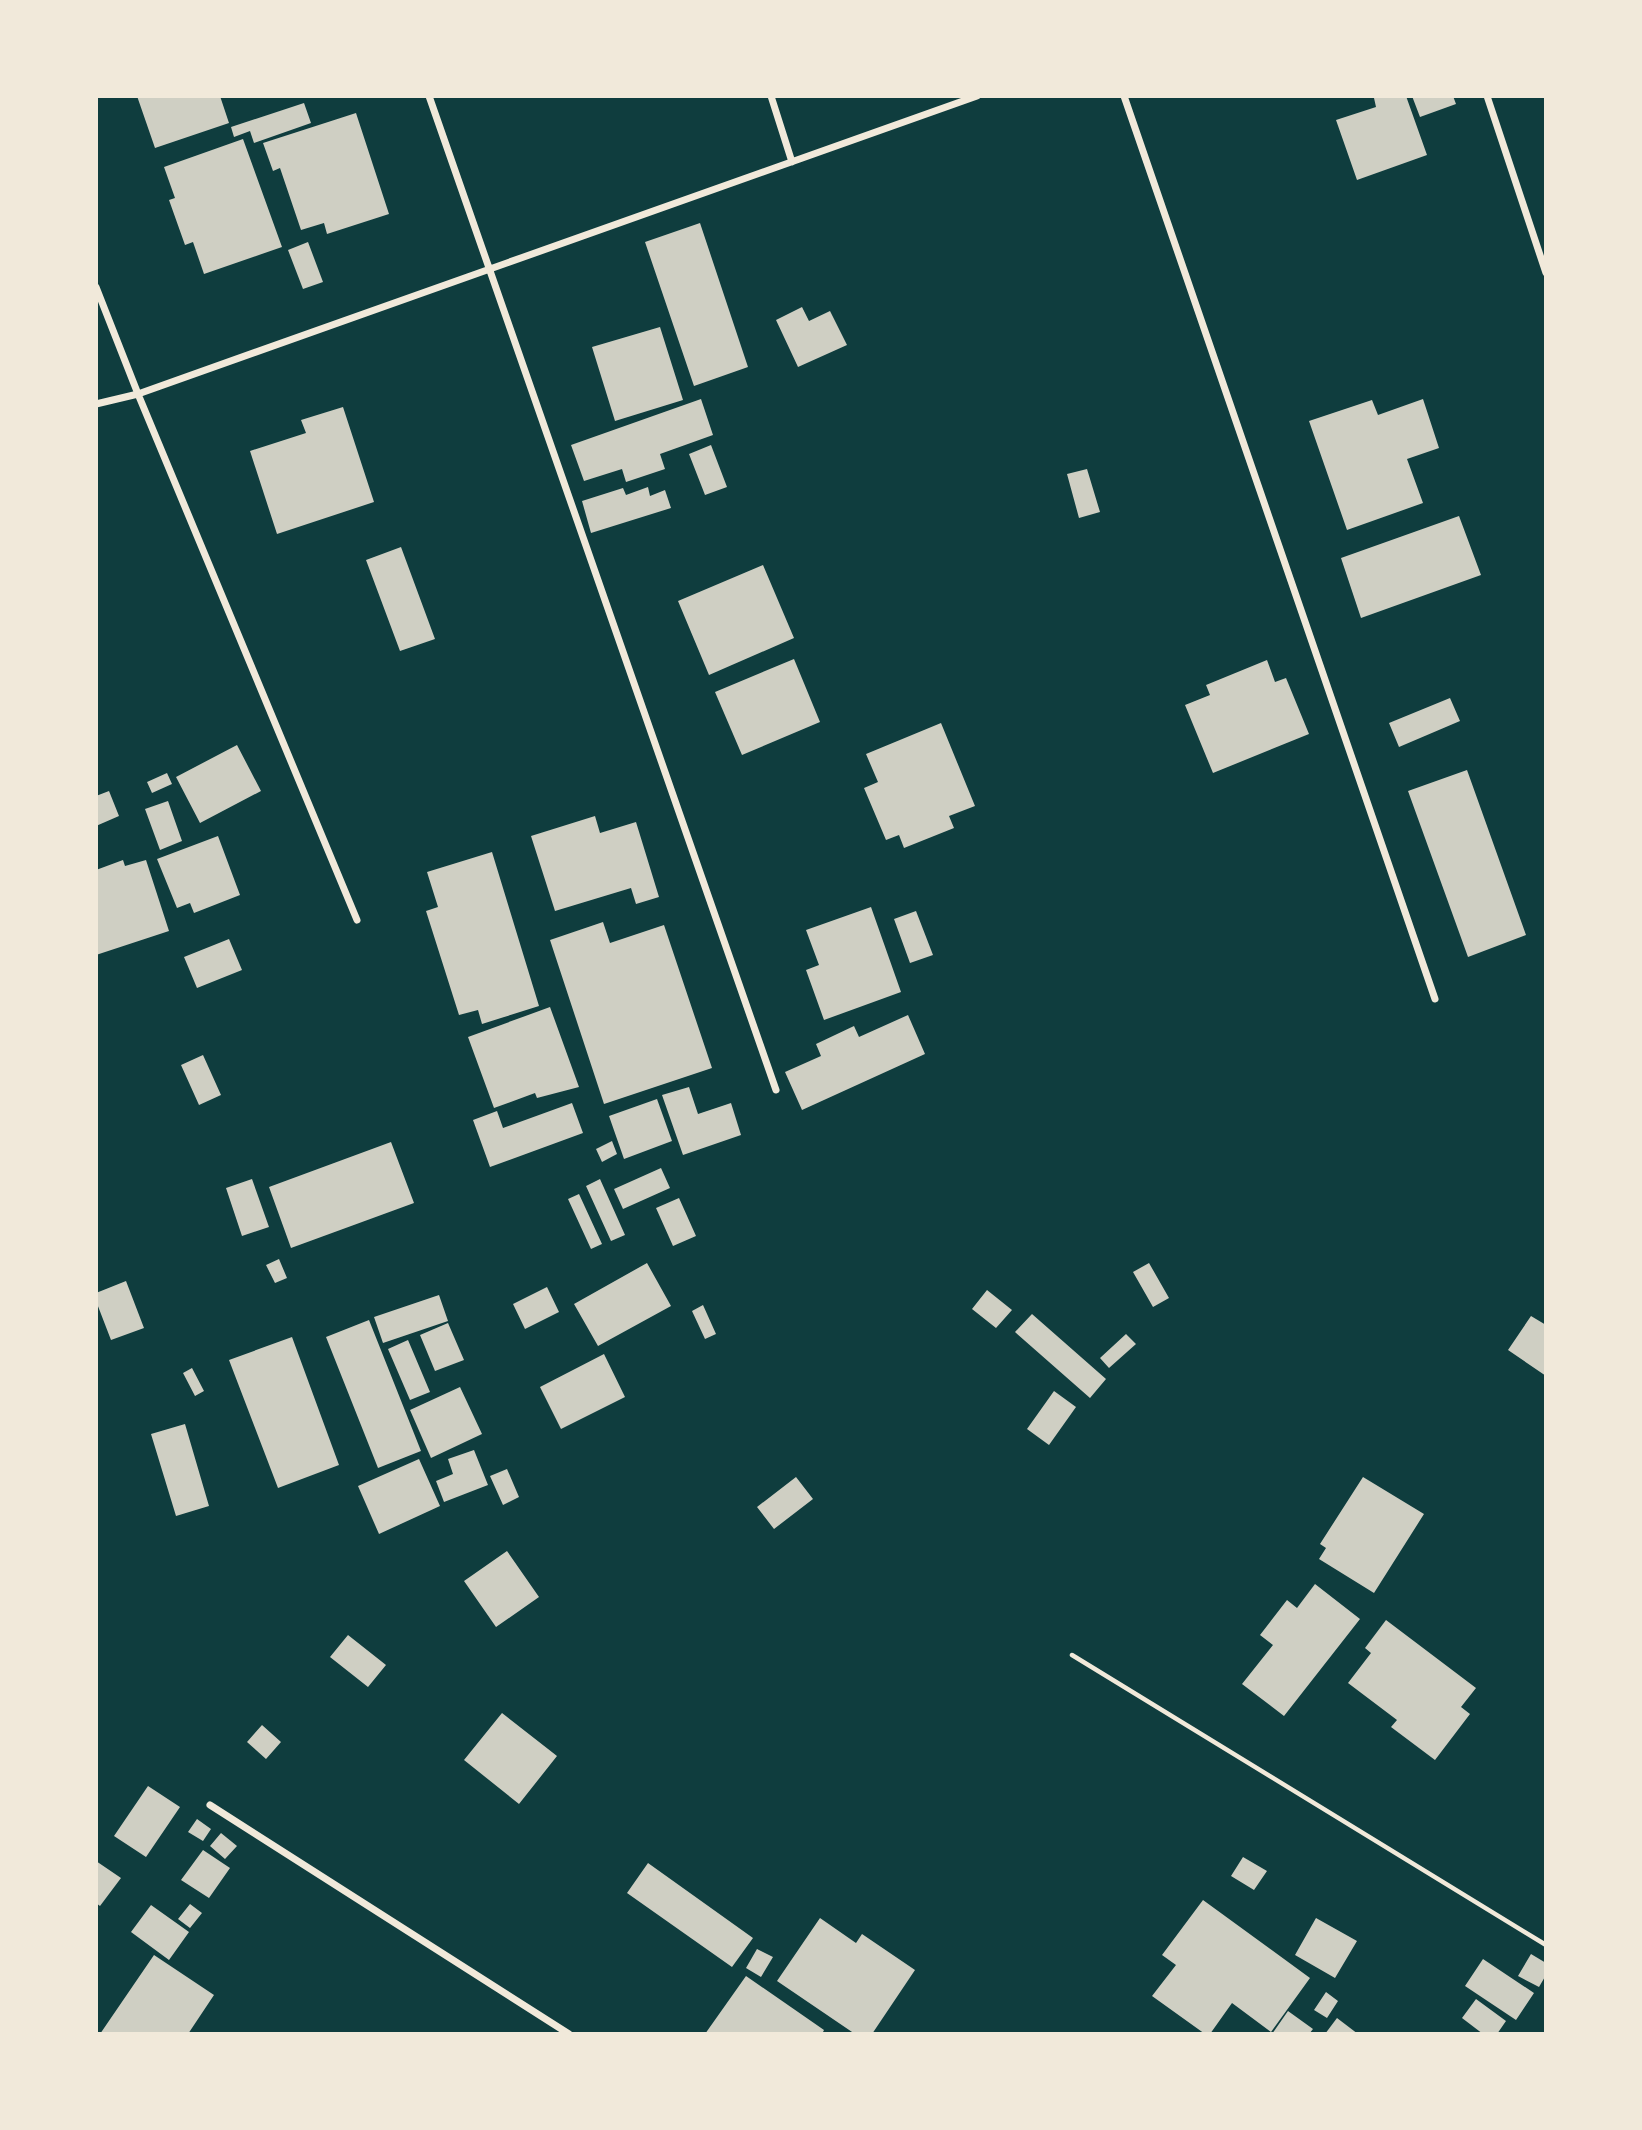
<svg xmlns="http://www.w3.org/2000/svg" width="1642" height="2130" font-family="'Fira Sans Condensed',sans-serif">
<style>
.building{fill:#cfcfc3}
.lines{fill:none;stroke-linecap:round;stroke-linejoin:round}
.path{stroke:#f1e9da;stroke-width:4.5}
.minor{stroke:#f1e9da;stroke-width:7}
</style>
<rect width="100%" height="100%" fill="#0f3d3e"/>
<path class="building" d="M 137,96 L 220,96 L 229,123 L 155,148 Z
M 1380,96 L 1406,96 L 1427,155 L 1357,180 L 1336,120 L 1376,107 L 1374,98 Z
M 1412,96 L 1453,96 L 1456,104 L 1420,117 Z
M 304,103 L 311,123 L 254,143 L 250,131 L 234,137 L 231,127 Z
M 356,113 L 389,214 L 327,234 L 324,223 L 301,230 L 280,168 L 273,171 L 263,143 Z
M 243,139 L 282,247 L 204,274 L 193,242 L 185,245 L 169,200 L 175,198 L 164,167 Z
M 700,223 L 748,367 L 694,386 L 645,242 Z
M 308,242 L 323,282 L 303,289 L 288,250 Z
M 802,307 L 809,321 L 830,311 L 847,345 L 798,367 L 776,320 Z
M 660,327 L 683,400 L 615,421 L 592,347 Z
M 701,399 L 713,435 L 660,454 L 665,469 L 626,482 L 622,469 L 584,481 L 571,445 Z
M 1423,399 L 1439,448 L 1407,459 L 1423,503 L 1347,530 L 1309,421 L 1372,400 L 1378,415 Z
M 343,407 L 374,502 L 277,534 L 250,451 L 306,433 L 301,420 Z
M 711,445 L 727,487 L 705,495 L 689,454 Z
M 1087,469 L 1100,512 L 1079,518 L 1067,474 Z
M 648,487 L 650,496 L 665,490 L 671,508 L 591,533 L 582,501 L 623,488 L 626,495 Z
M 1459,516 L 1481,575 L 1361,618 L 1341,558 Z
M 401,547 L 435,639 L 400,651 L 366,560 Z
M 763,565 L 794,638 L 709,675 L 678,601 Z
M 794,659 L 820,722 L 742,755 L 715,692 Z
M 1267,660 L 1275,682 L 1286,678 L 1309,734 L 1213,773 L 1185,705 L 1210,695 L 1206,685 Z
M 1450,698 L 1460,721 L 1399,747 L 1389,723 Z
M 941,723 L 975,806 L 949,816 L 954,828 L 904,848 L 899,835 L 886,840 L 864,788 L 878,782 L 866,754 Z
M 237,745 L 261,791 L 200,823 L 176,777 Z
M 1467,770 L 1526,935 L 1468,957 L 1408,791 Z
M 167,773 L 172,784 L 152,793 L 147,782 Z
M 109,791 L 119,816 L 96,826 L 96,796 Z
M 168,801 L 182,841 L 160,850 L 145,809 Z
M 595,816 L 600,833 L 636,822 L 659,897 L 636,904 L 631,888 L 555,911 L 531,836 Z
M 218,836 L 240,895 L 194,913 L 190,903 L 177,908 L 157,859 Z
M 492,852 L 539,1006 L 482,1024 L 478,1010 L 459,1015 L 426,911 L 438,907 L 427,872 Z
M 123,860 L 125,866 L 146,860 L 169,931 L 96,955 L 96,870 Z
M 871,907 L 901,992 L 824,1020 L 806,970 L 819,965 L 806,930 Z
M 916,911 L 933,955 L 910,963 L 894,919 Z
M 603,922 L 610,943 L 664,925 L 712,1068 L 604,1104 L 550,940 Z
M 229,939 L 242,970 L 197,988 L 184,957 Z
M 550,1007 L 579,1087 L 537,1098 L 535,1093 L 494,1108 L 468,1037 Z
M 908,1015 L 925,1054 L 802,1110 L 785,1072 L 821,1056 L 816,1044 L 854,1026 L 859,1037 Z
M 203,1055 L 221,1095 L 199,1105 L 181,1065 Z
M 689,1087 L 698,1114 L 731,1103 L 741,1135 L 683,1155 L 662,1095 Z
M 657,1099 L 672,1141 L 624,1159 L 609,1116 Z
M 572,1103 L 583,1133 L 490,1167 L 473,1120 L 497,1111 L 503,1128 Z
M 612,1141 L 617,1154 L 602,1162 L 596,1149 Z
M 391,1142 L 414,1203 L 291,1248 L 269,1187 Z
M 661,1168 L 670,1188 L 623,1209 L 614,1189 Z
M 252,1179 L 269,1227 L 242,1236 L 226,1188 Z
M 600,1179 L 625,1235 L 611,1241 L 586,1186 Z
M 579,1194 L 602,1244 L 591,1249 L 568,1199 Z
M 679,1198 L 696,1236 L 673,1246 L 656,1208 Z
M 279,1259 L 287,1278 L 275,1283 L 266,1265 Z
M 647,1263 L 671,1306 L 598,1346 L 574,1304 Z
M 1149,1263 L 1169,1298 L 1153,1307 L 1133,1272 Z
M 126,1281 L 144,1328 L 111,1340 L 96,1301 L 96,1293 Z
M 547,1287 L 559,1312 L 525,1329 L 513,1304 Z
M 987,1290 L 1012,1310 L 996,1328 L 972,1309 Z
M 439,1295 L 448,1321 L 383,1343 L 374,1317 Z
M 703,1305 L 716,1334 L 705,1339 L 692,1311 Z
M 1032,1314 L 1106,1379 L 1090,1398 L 1015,1332 Z
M 1531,1316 L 1546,1325 L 1546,1376 L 1508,1350 Z
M 369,1320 L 421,1451 L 378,1468 L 326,1337 Z
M 448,1323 L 464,1360 L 435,1371 L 420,1335 Z
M 1126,1334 L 1136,1344 L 1109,1368 L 1100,1358 Z
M 292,1337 L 339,1465 L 278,1488 L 229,1360 Z
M 408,1340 L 430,1392 L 410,1400 L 388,1349 Z
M 604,1354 L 625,1397 L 561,1429 L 540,1387 Z
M 192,1368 L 204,1391 L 195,1396 L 183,1373 Z
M 460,1387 L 482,1434 L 431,1458 L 410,1410 Z
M 1054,1391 L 1076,1407 L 1049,1445 L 1027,1429 Z
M 185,1424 L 209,1506 L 176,1516 L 151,1434 Z
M 474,1450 L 488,1485 L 444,1502 L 436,1481 L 453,1474 L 448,1459 Z
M 419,1459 L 440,1506 L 379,1534 L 358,1486 Z
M 507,1469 L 519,1497 L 503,1505 L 490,1476 Z
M 796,1477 L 813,1499 L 774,1529 L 757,1507 Z
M 1363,1477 L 1424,1514 L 1374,1593 L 1319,1559 L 1326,1548 L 1320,1544 Z
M 507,1551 L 539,1597 L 496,1627 L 464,1581 Z
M 1315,1584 L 1360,1619 L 1284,1716 L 1242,1684 L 1273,1645 L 1260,1635 L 1287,1600 L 1297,1608 Z
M 1386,1620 L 1476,1688 L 1461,1707 L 1470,1714 L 1435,1760 L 1391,1727 L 1397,1720 L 1348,1683 L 1371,1653 L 1365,1648 Z
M 348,1635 L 386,1665 L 368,1687 L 330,1657 Z
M 502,1713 L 557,1756 L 519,1804 L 464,1760 Z
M 262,1725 L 281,1742 L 266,1759 L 247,1742 Z
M 148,1786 L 180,1807 L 146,1857 L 114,1836 Z
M 197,1819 L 211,1829 L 203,1841 L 188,1832 Z
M 221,1833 L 237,1846 L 225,1859 L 210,1846 Z
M 203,1850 L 230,1868 L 209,1898 L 181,1880 Z
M 1243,1857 L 1267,1871 L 1254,1890 L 1231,1876 Z
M 96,1861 L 121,1878 L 100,1906 L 96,1903 Z
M 648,1863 L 753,1938 L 732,1967 L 627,1893 Z
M 1203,1900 L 1310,1978 L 1271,2032 L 1232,2003 L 1210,2034 L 1205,2034 L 1152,1996 L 1176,1965 L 1162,1955 Z
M 190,1904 L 202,1913 L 190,1928 L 178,1919 Z
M 151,1905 L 189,1932 L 169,1960 L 131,1932 Z
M 820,1918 L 856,1943 L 862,1934 L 915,1970 L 872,2034 L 855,2034 L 777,1981 Z
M 1316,1918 L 1357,1941 L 1335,1978 L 1295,1955 Z
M 757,1949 L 773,1957 L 761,1977 L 746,1968 Z
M 1531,1954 L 1546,1963 L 1546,1975 L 1539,1987 L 1518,1976 Z
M 154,1955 L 214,1995 L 188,2034 L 100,2034 Z
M 1483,1959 L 1534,1993 L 1516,2020 L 1465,1986 Z
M 746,1976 L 824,2030 L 822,2034 L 705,2034 Z
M 1326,1992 L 1338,2001 L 1327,2018 L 1314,2010 Z
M 1476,1999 L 1506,2021 L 1497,2034 L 1483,2034 L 1462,2018 Z
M 1288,2011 L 1313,2029 L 1309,2034 L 1272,2034 Z
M 1337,2018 L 1358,2034 L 1325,2034 Z"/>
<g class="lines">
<path class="path" d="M 1072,1655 L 1546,1945"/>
<path class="minor" d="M 429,96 L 776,1090
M 771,96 L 792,162
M 1124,96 L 1435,999
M 1487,96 L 1546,273
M 96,287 L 138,394 L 357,920
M 96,404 L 138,394 L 977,96
M 210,1805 L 569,2034"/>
</g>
<rect width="1642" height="2130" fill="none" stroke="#f1e9da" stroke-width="196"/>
</svg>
